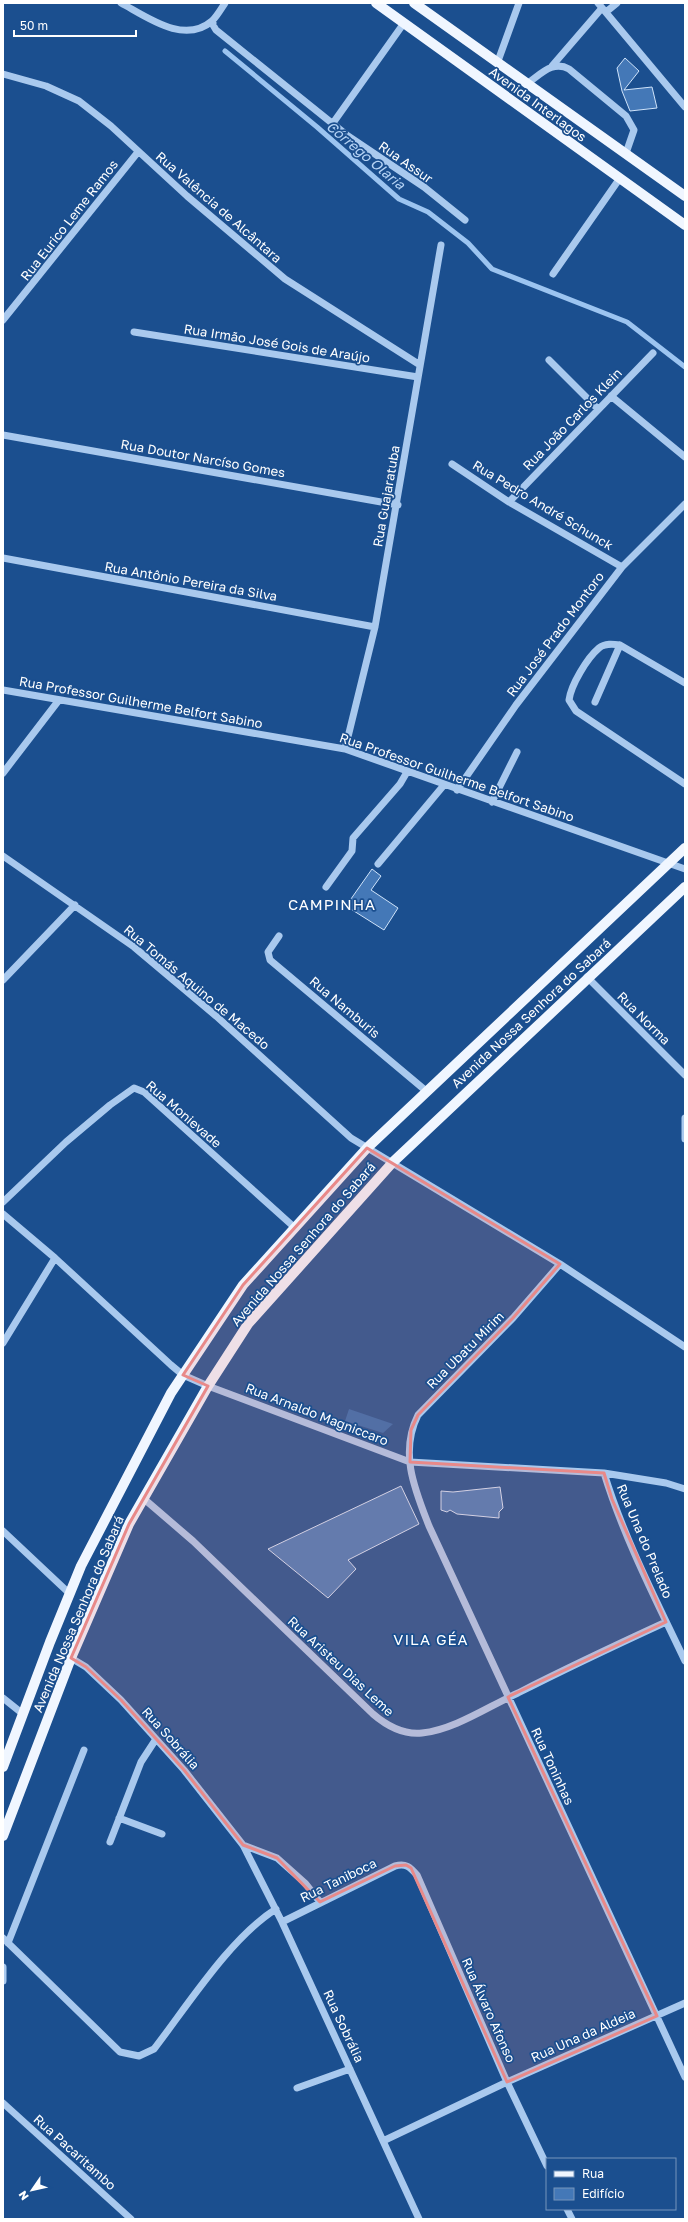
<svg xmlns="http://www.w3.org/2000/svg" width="688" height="2222" font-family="'Golos Text',sans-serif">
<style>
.green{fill:#2e69ad}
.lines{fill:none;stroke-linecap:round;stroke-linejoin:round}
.stream{stroke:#9cc4f0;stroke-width:5}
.building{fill:#4478b7;stroke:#cfe3fa}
.minor{stroke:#a9c9ee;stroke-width:7}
.major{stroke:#f0f6ff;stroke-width:10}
.marked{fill:#e88989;fill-opacity:0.2;stroke:#e88989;stroke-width:3;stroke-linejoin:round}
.labels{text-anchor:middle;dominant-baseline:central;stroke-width:3.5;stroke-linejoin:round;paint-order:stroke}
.street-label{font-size:13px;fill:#fff;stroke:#1b4f8f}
.water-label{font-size:14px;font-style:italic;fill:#b5d3f5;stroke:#1b4f8f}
.quarter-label{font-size:15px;letter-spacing:1px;fill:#fff;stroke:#1b4f8f}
</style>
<rect width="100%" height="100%" fill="#1b4f8f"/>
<path class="green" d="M 349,1409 L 393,1424 L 383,1433 L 345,1421 Z"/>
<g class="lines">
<path class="stream" d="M 225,51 L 317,127 L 399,199 L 428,212 L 468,243 L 492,269 L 627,322 L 685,367"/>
</g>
<path class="building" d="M 625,58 L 639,71 L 624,90 L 652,87 L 657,108 L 630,111 L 622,91 L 617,68 Z
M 372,869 L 381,876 L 371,890 L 398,908 L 384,930 L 346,906 Z
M 401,1486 L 419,1524 L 348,1560 L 356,1569 L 328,1598 L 268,1549 Z
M 500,1487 L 503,1508 L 499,1512 L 499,1518 L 457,1514 L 450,1510 L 447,1512 L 441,1510 L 441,1491 L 453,1492 Z"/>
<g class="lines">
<path class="minor" d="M 121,3 C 147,17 184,45 212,21 C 217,16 221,9 225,3
M 598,3 L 685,107
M 606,12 L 617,3
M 213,20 L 213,25 L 216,30 L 348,136 L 424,187 L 465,220
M 498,61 L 519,3
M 552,66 L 602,8
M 3,74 L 46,86 L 79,101 L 111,126 L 187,196 L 285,279 L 420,365
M 528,83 C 541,74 553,60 569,69 L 626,116 L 634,130 L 626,153
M 333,123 L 404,23
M 553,274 L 620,178
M 3,320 L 138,152
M 134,332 L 418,377
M 549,360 L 598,409
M 611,396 L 685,457
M 3,435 L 398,505
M 452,464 L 509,502 L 622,567
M 509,502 L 653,353
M 3,558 L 375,627
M 685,683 L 620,645 C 613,644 605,643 599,648 C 587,658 571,685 569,700 L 576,711 L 685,784
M 3,690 L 345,749 L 685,869
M 595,702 L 620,645
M 345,749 L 375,627 L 441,245
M 3,773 L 59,700
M 457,790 L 516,705 L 622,567 L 685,504
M 492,802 L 517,752
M 3,856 L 134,947 L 216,1016 L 351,1138 L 560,1264 L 685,1347
M 378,864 L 444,785
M 326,887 L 352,851 L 353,838 L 400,784 L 407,772
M 279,936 L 268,952 L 270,960 L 425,1090
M 587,977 L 685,1075
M 3,980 L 75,905
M 685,1118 L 685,1139
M 3,1202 L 66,1142 L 110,1105 L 134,1088 L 144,1092 L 294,1227
M 3,1214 L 55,1258 L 171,1365 L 183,1375 L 208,1386 L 410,1462 L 604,1473 L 666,1483 L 685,1489
M 560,1264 L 513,1318 L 418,1415 C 399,1453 415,1490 429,1526 L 685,2077
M 3,1343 L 55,1258
M 604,1473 C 624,1538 656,1600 685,1661
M 143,1498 L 193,1541 L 373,1714 C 387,1726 403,1735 422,1733 C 454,1730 489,1706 518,1693 C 567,1668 616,1645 666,1622
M 3,1531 L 70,1594
M 71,1658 L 86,1667 L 121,1700 L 184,1770 L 243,1845 L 282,1922 L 419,2219
M 3,1698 L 23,1714
M 119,1818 L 162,1834
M 110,1842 L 141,1762 L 156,1739
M 243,1845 L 277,1858 L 305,1883 L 320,1902
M 282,1922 L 395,1866 C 406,1863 410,1867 417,1875 L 507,2082 L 547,2166
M 3,1938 L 120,2052 L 139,2056 L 154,2049 C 188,2005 230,1938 276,1909
M 8,1943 L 84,1750
M 3,1967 L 3,1981
M 297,2088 L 350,2069
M 3,2103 L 131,2219
M 383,2141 L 507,2082 L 685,2003
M 567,2209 L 572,2219"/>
<path class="major" d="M 376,3 L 685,225
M 414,3 L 685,196
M 3,1767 L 50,1642 L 81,1566 L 171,1393 L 243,1285 L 367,1148 L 685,848
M 3,1836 L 71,1658 L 129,1524 L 208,1386 L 248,1324 L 393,1162 L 685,887"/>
</g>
<path class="marked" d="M 367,1148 L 560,1264 L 513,1318 L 418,1415 L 411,1430 L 410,1462 L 604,1473 L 612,1499 L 666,1622 L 508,1697 L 657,2016 L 507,2082 L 411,1868 L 406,1865 L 395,1866 L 320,1902 L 277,1858 L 243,1845 L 184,1770 L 121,1700 L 86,1667 L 71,1658 L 129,1524 L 208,1386 L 183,1375 L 243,1285 Z"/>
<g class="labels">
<g class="street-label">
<text transform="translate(538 104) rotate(36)">Avenida Interlagos</text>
<text transform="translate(406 162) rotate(35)">Rua Assur</text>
<text transform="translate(219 207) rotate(41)">Rua Valência de Alcântara</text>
<text transform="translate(69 220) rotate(-52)">Rua Eurico Leme Ramos</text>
<text transform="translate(277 343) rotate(9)">Rua Irmão José Gois de Araújo</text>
<text transform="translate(572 419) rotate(-46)">Rua João Carlos Klein</text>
<text transform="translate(203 458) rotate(10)">Rua Doutor Narcíso Gomes</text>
<text transform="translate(386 496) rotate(-80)">Rua Guajaratuba</text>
<text transform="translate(543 505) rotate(31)">Rua Pedro André Schunck</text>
<text transform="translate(191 581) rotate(10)">Rua Antônio Pereira da Silva</text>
<text transform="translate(555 634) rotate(-53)">Rua José Prado Montoro</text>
<text transform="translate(141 702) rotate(10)">Rua Professor Guilherme Belfort Sabino</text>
<text transform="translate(457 777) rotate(19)">Rua Professor Guilherme Belfort Sabino</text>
<text transform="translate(197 987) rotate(40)">Rua Tomás Aquino de Macedo</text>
<text transform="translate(345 1007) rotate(40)">Rua Namburis</text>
<text transform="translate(531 1013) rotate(-43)">Avenida Nossa Senhora do Sabará</text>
<text transform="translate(644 1018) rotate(45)">Rua Norma</text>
<text transform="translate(184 1114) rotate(41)">Rua Monievade</text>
<text transform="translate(303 1244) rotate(-49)">Avenida Nossa Senhora do Sabará</text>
<text transform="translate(465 1350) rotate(-45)">Rua Ubatu Mirim</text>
<text transform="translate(317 1414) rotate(21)">Rua Arnaldo Magniccaro</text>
<text transform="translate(645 1541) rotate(67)">Rua Una do Prelado</text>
<text transform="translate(78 1614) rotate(-67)">Avenida Nossa Senhora do Sabará</text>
<text transform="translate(341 1666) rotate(43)">Rua Aristeu Dias Leme</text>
<text transform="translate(171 1738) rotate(48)">Rua Sobrália</text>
<text transform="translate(553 1766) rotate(65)">Rua Toninhas</text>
<text transform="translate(338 1880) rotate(-26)">Rua Taniboca</text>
<text transform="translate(489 2010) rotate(66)">Rua Álvaro Afonso</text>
<text transform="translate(344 2026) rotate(65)">Rua Sobrália</text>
<text transform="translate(583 2035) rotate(-24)">Rua Una da Aldeia</text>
<text transform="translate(75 2152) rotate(42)">Rua Pacaritambo</text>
</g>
<g class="water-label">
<text transform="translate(366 155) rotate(40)">Córrego Olaria</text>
</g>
<g class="quarter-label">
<text x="332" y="904">CAMPINHA</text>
<text x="431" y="1639">VILA GÉA</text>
</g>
</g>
<rect width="688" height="2222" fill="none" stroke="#ffffff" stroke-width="8"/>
<rect x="546" y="2158" width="130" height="52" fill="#1b4f8f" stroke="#7695bc"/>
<rect x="554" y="2171" width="20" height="6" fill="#f0f6ff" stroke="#7695bc"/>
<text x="582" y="2178" font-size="12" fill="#ffffff">Rua</text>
<rect x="554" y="2188" width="20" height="12" fill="#4478b7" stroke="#7695bc"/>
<text x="582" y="2198" font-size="12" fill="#ffffff">Edifício</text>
<g transform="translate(32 2190) rotate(236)" stroke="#1b4f8f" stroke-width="3" paint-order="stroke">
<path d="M0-3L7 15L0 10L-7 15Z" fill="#ffffff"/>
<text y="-6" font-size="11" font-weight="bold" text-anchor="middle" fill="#ffffff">N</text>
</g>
<path d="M14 30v6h122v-6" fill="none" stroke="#ffffff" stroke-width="2"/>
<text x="20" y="30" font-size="12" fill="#ffffff" stroke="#1b4f8f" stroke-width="3" paint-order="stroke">50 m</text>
</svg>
